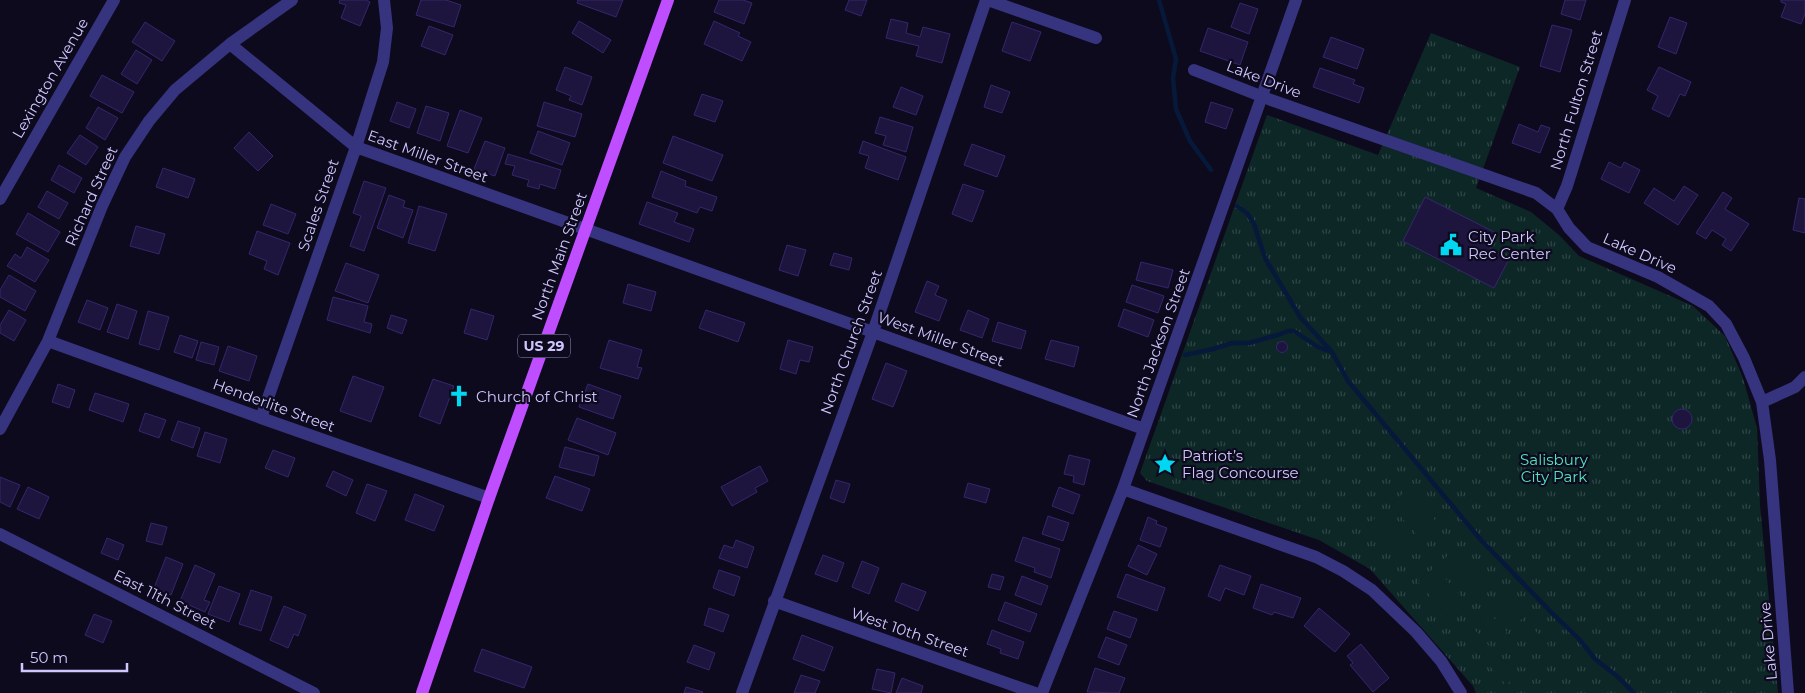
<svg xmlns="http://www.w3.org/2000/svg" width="1805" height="693" font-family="Montserrat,sans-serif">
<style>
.park{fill:url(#park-tufts)}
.pitch{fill:#0d2727}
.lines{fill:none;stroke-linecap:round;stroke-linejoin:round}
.stream{stroke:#06193b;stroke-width:4.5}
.building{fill:#1e153f;stroke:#35266d}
.minor{stroke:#36337f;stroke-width:12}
.primary{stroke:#be4eff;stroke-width:12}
.labels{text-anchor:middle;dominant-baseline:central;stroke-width:4.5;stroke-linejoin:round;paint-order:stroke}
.shield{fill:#0e0a1d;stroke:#948ebb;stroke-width:1}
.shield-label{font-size:14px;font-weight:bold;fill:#cec7ff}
.street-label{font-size:15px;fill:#cec7ff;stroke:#0e0a1d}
.poi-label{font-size:15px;fill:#cec7ff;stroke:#0e0a1d;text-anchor:start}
.park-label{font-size:15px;fill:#4de5c0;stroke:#0e0a1d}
</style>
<defs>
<pattern id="park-tufts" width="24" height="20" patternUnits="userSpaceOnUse" patternTransform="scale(1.25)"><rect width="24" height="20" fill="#0d2727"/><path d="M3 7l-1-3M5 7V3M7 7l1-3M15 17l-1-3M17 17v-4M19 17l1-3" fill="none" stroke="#2f4547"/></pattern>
</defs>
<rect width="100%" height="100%" fill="#0e0a1d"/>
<path class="park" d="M 1431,33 L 1520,67 L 1476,188 L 1531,212 L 1559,235 L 1579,256 L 1693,306 L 1725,336 L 1743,378 L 1757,428 L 1760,505 L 1778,693 L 1476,693 L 1473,686 L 1370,569 L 1319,540 L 1147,481 L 1140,473 L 1267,115 L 1378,155 Z"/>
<path class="pitch" d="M 1408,489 L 1441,527 L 1424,542 L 1390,505 Z
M 1385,510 L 1418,547 L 1401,562 L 1367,525 Z
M 1458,547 L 1491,584 L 1474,599 L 1441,562 Z
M 1435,567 L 1468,604 L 1451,620 L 1418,582 Z
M 1505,596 L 1524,617 L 1514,626 L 1495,605 Z
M 1488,612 L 1507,632 L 1497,641 L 1479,620 Z
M 1530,625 L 1549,646 L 1540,655 L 1521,634 Z
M 1472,627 L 1490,647 L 1481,656 L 1462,635 Z
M 1513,640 L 1532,661 L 1523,669 L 1504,648 Z
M 1497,655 L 1516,676 L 1506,685 L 1488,664 Z"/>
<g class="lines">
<path class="stream" d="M 1159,0 L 1176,59 L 1173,78 L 1176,109 L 1190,141 L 1211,170
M 1237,206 L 1247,213 L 1254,224 L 1265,258 L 1300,317 L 1332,352 L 1348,381 L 1481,540 L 1551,612 L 1580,640 L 1595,659 L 1617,676 L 1634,693
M 1185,355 L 1213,349 L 1232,343 L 1249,343 L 1278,335 L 1288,331 L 1294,331 L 1318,347 L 1329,351"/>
</g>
<path class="building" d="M 340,0 L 366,0 L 370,2 L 360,26 L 341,18 L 346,5 L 339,3 Z
M 421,0 L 446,0 L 461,5 L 454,27 L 416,15 Z
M 578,0 L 623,0 L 616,17 L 577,3 Z
M 719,0 L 743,0 L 752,3 L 744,24 L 714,12 Z
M 849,0 L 867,0 L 861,16 L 845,10 Z
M 1565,0 L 1586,0 L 1580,20 L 1561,14 Z
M 1781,0 L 1805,0 L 1805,14 L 1801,24 L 1781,17 L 1786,4 L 1781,2 Z
M 1240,3 L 1258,9 L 1249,34 L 1231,27 Z
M 1670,17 L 1687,23 L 1676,54 L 1658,47 Z
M 891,19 L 908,23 L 906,33 L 920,37 L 923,27 L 950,34 L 942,63 L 916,56 L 919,46 L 886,38 Z
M 579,21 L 611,40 L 603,53 L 572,33 Z
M 714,21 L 740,33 L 738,36 L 751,42 L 742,61 L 704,44 Z
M 145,22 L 175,41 L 162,61 L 132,42 Z
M 1012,22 L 1041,32 L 1030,61 L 1002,51 Z
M 1552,25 L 1572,30 L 1560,72 L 1540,66 Z
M 429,26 L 453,35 L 445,55 L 421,46 Z
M 1208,28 L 1248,42 L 1240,65 L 1200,51 Z
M 1331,37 L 1364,49 L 1357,69 L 1323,57 Z
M 136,50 L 152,60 L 137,84 L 121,74 Z
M 565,67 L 592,77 L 582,105 L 569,100 L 571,96 L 556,90 Z
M 1659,67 L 1691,82 L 1685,96 L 1680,94 L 1669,117 L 1652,109 L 1658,96 L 1647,90 Z
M 1320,68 L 1355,80 L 1353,84 L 1364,88 L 1359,103 L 1313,87 Z
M 102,75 L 134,92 L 122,113 L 90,96 Z
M 991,85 L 1010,92 L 1002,113 L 984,107 Z
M 901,87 L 923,96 L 916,115 L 893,107 Z
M 702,94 L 723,101 L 715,122 L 694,115 Z
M 397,102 L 416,109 L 409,128 L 390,121 Z
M 544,102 L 582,114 L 575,137 L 537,126 Z
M 1211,102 L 1233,109 L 1226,129 L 1205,122 Z
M 426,106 L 449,113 L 440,141 L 417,133 Z
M 98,107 L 118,118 L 105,140 L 86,128 Z
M 460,110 L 482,118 L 468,153 L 447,146 Z
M 880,117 L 913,127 L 906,152 L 883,145 L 886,136 L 875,133 Z
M 1519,124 L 1538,132 L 1541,125 L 1550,128 L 1540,153 L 1512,143 Z
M 538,131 L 570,143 L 562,165 L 530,153 Z
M 249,132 L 273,156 L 258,171 L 234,148 Z
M 80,135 L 98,147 L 86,165 L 67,153 Z
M 673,136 L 723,155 L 712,181 L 663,163 Z
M 485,141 L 505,148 L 495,176 L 474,169 Z
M 863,141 L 906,157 L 898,180 L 865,168 L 869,156 L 859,153 Z
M 972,144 L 1005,156 L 997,177 L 964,165 Z
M 508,154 L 561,170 L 555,189 L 540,184 L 539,189 L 527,186 L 529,180 L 512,175 L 515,166 L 505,164 Z
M 1609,162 L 1621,168 L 1624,162 L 1640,170 L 1629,193 L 1601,179 Z
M 59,165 L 82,178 L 74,193 L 51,180 Z
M 163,168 L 195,179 L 188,198 L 156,187 Z
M 661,171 L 686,181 L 685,186 L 717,197 L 712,211 L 700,207 L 697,213 L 652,197 Z
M 364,181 L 386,188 L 364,251 L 350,246 L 361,216 L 353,213 Z
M 963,184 L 984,191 L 972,222 L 952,214 Z
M 1684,186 L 1698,195 L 1678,225 L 1644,203 L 1654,188 L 1674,201 Z
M 47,191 L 68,203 L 59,219 L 38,207 Z
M 1723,192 L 1732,198 L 1725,209 L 1749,224 L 1731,251 L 1722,245 L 1726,239 L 1712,230 L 1706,239 L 1696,233 Z
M 389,195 L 405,201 L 403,207 L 413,210 L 403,238 L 377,228 Z
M 1425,197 L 1498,234 L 1490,249 L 1509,259 L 1494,288 L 1403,241 Z
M 1799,198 L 1805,199 L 1805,233 L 1793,230 Z
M 647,202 L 678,213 L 674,222 L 694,229 L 689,242 L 639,224 Z
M 271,204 L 296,214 L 288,234 L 263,225 Z
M 419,206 L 447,214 L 435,251 L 408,243 Z
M 28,213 L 60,232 L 48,252 L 16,234 Z
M 136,226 L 165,234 L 159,254 L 130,246 Z
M 257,231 L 290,243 L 278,275 L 264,269 L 267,261 L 249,254 Z
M 787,245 L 806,250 L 798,276 L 779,270 Z
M 27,247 L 49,260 L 35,282 L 7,266 L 15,254 L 21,258 Z
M 834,253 L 852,258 L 849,270 L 830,265 Z
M 1141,262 L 1173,270 L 1168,288 L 1136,280 Z
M 346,263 L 379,275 L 368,303 L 335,291 Z
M 9,275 L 36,291 L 25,311 L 0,297 L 0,290 Z
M 927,281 L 939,286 L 935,295 L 947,300 L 939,321 L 915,312 Z
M 628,284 L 656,292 L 651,311 L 623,303 Z
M 1132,285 L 1164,296 L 1158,313 L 1126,302 Z
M 333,297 L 368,306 L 364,322 L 372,324 L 370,333 L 327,320 Z
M 87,300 L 108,308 L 100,330 L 78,322 Z
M 117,304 L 137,311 L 128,339 L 107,332 Z
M 471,309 L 494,316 L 487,340 L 464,333 Z
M 1124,309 L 1154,320 L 1148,337 L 1118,326 Z
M 9,310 L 26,320 L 14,341 L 0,333 L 0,325 Z
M 706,310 L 745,323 L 738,342 L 699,328 Z
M 968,310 L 989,319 L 982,338 L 960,330 Z
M 148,311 L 169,317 L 159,350 L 139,344 Z
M 391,315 L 407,320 L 402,334 L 387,328 Z
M 998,322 L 1026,331 L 1021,349 L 992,341 Z
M 180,335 L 198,341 L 192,358 L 174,352 Z
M 609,340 L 642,350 L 637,367 L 642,368 L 638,379 L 600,368 Z
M 788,340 L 813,347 L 809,362 L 800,360 L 796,374 L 780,369 Z
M 1051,340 L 1079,347 L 1074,367 L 1045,359 Z
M1276.5 347a5.5 5.5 0 1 1 11 0a5.5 5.5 0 1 1-11 0Z
M 201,342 L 219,347 L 214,365 L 196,360 Z
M 228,346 L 257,356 L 249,381 L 219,371 Z
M 886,363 L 907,371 L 893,407 L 872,399 Z
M 353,376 L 384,387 L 371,422 L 340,411 Z
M 433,379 L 454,386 L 440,424 L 419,416 Z
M 58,384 L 75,390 L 69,408 L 52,402 Z
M 588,384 L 621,396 L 613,419 L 579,407 Z
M 95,393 L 129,404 L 123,422 L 89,410 Z
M1672 419a10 10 0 1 1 20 0a10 10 0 1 1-20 0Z
M 145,413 L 166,420 L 159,438 L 139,431 Z
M 577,418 L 616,433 L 608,455 L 568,440 Z
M 178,421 L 200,428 L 193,448 L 171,440 Z
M 205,432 L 227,439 L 220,463 L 197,456 Z
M 565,447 L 599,456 L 594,476 L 559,467 Z
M 273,450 L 295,458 L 288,477 L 265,468 Z
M 1069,455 L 1090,460 L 1084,485 L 1073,482 L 1074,476 L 1064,474 Z
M 760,466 L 768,481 L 755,488 L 757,492 L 732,506 L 721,487 Z
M 333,471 L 353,480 L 346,496 L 326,486 Z
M 555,476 L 590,489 L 582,511 L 546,498 Z
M 0,477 L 20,485 L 10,507 L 0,502 Z
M 836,480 L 850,484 L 844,503 L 830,498 Z
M 968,483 L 990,489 L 986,503 L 964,497 Z
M 367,484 L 387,491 L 375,521 L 356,513 Z
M 28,487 L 49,497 L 39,519 L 17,509 Z
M 1059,487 L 1080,495 L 1073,514 L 1052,506 Z
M 415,494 L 444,506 L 434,531 L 405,520 Z
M 1048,516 L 1069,523 L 1063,541 L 1042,534 Z
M 1148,517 L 1157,521 L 1156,524 L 1167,528 L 1160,547 L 1140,540 Z
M 151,523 L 167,527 L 162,545 L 146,541 Z
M 1023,537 L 1060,549 L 1051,578 L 1034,572 L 1035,568 L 1015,561 Z
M 107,538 L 124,545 L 118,560 L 101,553 Z
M 736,540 L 754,547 L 747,568 L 719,558 L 724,545 L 733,548 Z
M 1138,545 L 1157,554 L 1147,575 L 1128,566 Z
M 823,555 L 844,563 L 837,582 L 815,574 Z
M 166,557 L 183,564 L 171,595 L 154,588 Z
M 862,561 L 879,568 L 869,594 L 852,587 Z
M 195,565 L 215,574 L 204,600 L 210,602 L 205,612 L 180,601 Z
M 1220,565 L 1251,576 L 1244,595 L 1225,588 L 1220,601 L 1208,596 Z
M 719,570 L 740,577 L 734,596 L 713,588 Z
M 992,574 L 1004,577 L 1000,590 L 988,587 Z
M 1126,574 L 1165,588 L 1157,611 L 1117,597 Z
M 1022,576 L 1048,586 L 1041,605 L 1015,595 Z
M 902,583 L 926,592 L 918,611 L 895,601 Z
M 1261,584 L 1301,598 L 1293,618 L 1274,612 L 1272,615 L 1253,608 Z
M 219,586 L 240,594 L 229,622 L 208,614 Z
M 251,590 L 272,597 L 261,631 L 239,624 Z
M 1005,602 L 1037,614 L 1030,632 L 998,620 Z
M 284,606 L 306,615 L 298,636 L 294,634 L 288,648 L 270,640 Z
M 709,608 L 729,615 L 723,632 L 704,625 Z
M 1319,608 L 1350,634 L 1335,652 L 1304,626 Z
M 1114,611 L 1137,619 L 1130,638 L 1107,629 Z
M 94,614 L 112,621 L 103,643 L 85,635 Z
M 992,630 L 1024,642 L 1018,659 L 1000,653 L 1001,649 L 987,644 Z
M 802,635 L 833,647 L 824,671 L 793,659 Z
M 1106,637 L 1127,645 L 1119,665 L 1098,657 Z
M 1361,644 L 1389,678 L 1373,692 L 1350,665 L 1353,663 L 1347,656 Z
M 694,645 L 715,653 L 709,670 L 687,662 Z
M 482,649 L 532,667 L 524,688 L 474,671 Z
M 1095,668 L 1125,678 L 1119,693 L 1087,692 Z
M 877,669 L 895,673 L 891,693 L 872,689 Z
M 801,675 L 820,681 L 815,693 L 794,693 Z
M 902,678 L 923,686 L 921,693 L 896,693 Z
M 686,687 L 703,692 L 702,693 L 684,693 Z"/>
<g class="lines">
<path class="minor" d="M 988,0 L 1096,38
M 230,44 L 356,147 L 1144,429
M 1194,70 L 1271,100 L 1536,193 L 1557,209 L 1569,228 L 1587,247 L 1658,277 L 1709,306 L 1726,324 L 1744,358 L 1762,402 L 1770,460 L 1788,693
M 0,199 L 114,0
M 1557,209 L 1567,186 L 1625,0
M 48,341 L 261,418 L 489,498
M 1762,402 L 1795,387 L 1805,377
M 261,418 L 356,147 L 383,62 L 387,28 L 384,0
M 0,429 L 48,341 L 102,206 L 125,157 L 149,121 L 175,90 L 230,44 L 292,0
M 1123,489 L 1316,557 L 1343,571 L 1372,590 L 1416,632 L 1441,661 L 1461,693
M 0,534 L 314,693
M 774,601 L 1035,693
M 742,693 L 873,332 L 986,0
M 1042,693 L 1123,489 L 1296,0"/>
<path class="primary" d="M 422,693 L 489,498 L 668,0"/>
</g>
<defs>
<g id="civic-bare" transform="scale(1.725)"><path d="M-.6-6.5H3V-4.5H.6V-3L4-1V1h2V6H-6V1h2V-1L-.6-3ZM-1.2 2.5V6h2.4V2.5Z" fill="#00d7f2" stroke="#0e0a1d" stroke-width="2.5" paint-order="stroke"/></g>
<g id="church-bare" transform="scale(1.725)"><path d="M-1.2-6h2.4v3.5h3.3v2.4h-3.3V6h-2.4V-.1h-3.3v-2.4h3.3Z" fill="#00d7f2" stroke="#0e0a1d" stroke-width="2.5" paint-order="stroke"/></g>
<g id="sight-bare" transform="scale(1.725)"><path d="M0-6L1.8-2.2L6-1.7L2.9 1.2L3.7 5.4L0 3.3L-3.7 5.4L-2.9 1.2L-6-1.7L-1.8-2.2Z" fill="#00d7f2" stroke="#0e0a1d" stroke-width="2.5" paint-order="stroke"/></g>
</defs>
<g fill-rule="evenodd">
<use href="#civic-bare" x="1451" y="245"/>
<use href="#church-bare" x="459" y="396"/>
<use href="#sight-bare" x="1165" y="464"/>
</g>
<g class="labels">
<rect class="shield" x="518" y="334.5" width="52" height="23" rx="4"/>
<g class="shield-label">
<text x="544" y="346">US 29</text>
</g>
<g class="street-label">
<text transform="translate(50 78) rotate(-60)">Lexington Avenue</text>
<text transform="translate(1264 79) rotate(21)">Lake Drive</text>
<text transform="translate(1576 100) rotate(-73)">North Fulton Street</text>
<text transform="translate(428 156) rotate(20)">East Miller Street</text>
<text transform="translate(91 196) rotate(-66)">Richard Street</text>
<text transform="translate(318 205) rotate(-71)">Scales Street</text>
<text transform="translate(1640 253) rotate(24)">Lake Drive</text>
<text transform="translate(559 256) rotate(-70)">North Main Street</text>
<text transform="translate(941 339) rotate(20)">West Miller Street</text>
<text transform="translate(851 342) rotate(-70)">North Church Street</text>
<text transform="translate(1158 343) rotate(-70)">North Jackson Street</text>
<text transform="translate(274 405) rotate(20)">Henderlite Street</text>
<text transform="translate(165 599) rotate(27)">East 11th Street</text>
<text transform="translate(910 632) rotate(19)">West 10th Street</text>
<text transform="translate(1768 641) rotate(-95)">Lake Drive</text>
</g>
<g class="poi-label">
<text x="1468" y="236">City Park<tspan x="1468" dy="17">Rec Center</tspan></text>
<text x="476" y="396">Church of Christ</text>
<text x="1182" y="455">Patriot’s<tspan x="1182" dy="17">Flag Concourse</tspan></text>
</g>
<g class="park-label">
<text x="1554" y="459">Salisbury<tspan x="1554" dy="17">City Park</tspan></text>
</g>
</g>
<path d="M22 663v8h105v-8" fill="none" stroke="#cec7ff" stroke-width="2.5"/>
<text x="30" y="663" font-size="15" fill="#cec7ff" stroke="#0e0a1d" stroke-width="4" paint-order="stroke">50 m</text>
</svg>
